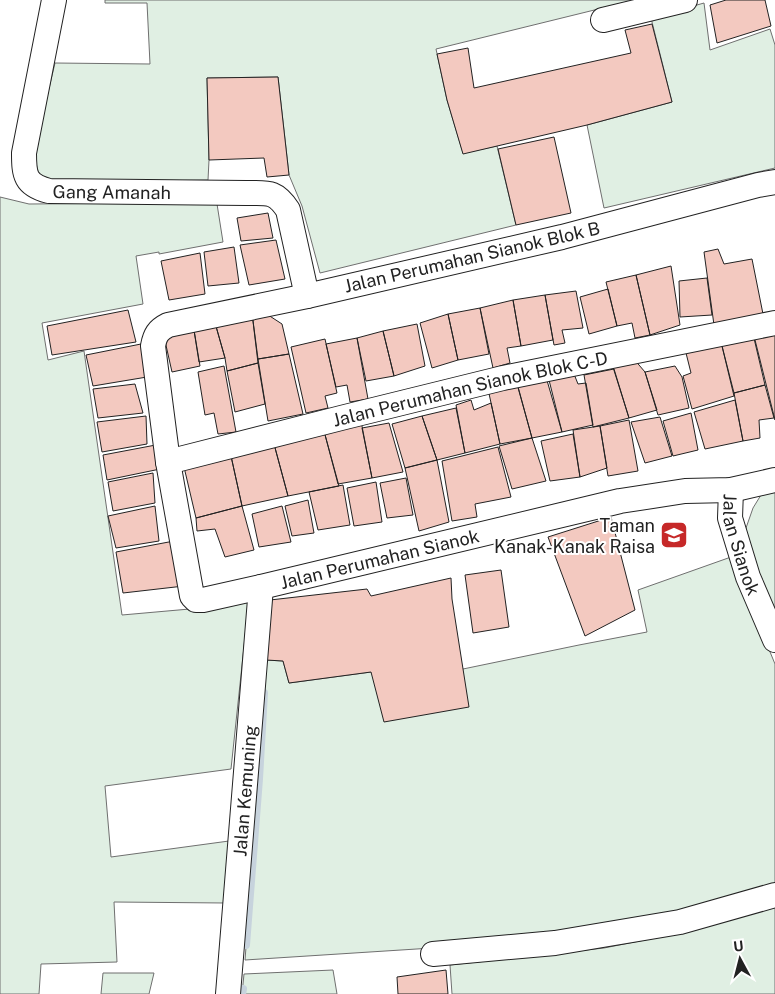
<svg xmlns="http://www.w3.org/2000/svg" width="775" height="994" font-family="'Public Sans',sans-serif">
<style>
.green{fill:#e0efe3;stroke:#6f6f6f}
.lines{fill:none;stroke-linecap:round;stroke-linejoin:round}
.stream{stroke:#c7d3dd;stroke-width:8}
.building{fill:#f3c9c0;stroke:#222}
.minor-casing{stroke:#222;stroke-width:26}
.minor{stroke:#fff;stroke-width:24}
.labels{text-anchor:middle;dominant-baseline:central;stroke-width:4;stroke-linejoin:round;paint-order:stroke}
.street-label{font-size:18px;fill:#222;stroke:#fff}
.poi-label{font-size:18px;fill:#222;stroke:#fff;text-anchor:end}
</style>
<rect width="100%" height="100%" fill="#fff"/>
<path class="green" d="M 105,0 L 635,0 L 436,49 L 447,100 L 463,153 L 497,146 L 516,225 L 320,273 L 302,206 L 289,175 L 278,77 L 207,78 L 209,160 L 208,180 L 53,183 L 34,177 L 36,143 L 55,63 L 150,64 L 147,3 L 105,3 Z
M 704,3 L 710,50 L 770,29 L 775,45 L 775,168 L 604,208 L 587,125 L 672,102 L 651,18 Z
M 0,197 L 29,204 L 149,203 L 217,204 L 223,242 L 159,254 L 159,252 L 136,256 L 143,304 L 42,323 L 48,360 L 84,351 L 122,615 L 201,608 L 250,590 L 231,769 L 105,786 L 111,857 L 229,841 L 225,903 L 114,902 L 117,962 L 41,964 L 39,994 L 0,994 Z
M 775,486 L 775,618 L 751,561 L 746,528 L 753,508 L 764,490 Z
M 731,557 L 775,664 L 775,886 L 714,904 L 591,931 L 479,945 L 245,960 L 259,779 L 266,660 L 283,661 L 289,683 L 371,672 L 463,669 L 579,645 L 647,632 L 638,590 Z
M 775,905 L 775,994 L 452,994 L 450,965 L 604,948 L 680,933 Z
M 333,970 L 337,994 L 242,994 L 244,974 Z
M 103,973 L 154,973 L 149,994 L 101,994 Z"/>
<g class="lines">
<path class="stream" d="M 246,945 L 259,779 L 264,693
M 242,994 L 243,989"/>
</g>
<path class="building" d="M 726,0 L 765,0 L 771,26 L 717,43 L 710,5 Z
M 652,24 L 672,102 L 587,125 L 463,154 L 447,100 L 437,54 L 468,48 L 474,88 L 631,53 L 625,30 Z
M 278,77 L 289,175 L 267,177 L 264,158 L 209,160 L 207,78 Z
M 554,137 L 571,213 L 516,225 L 498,149 Z
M 268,213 L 273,238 L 241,241 L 237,218 Z
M 276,240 L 285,279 L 249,285 L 240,245 Z
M 234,247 L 239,283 L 208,286 L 204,252 Z
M 718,249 L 724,264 L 752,259 L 763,314 L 714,325 L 704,252 Z
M 200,253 L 205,294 L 169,300 L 161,261 Z
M 671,266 L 680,325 L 650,335 L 636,275 Z
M 636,275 L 650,335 L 635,338 L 632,323 L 617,326 L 606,282 Z
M 707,278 L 712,315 L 680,317 L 679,281 Z
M 608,289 L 617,326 L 589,334 L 580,297 Z
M 576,291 L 583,328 L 562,330 L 565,343 L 554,345 L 545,295 Z
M 545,295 L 553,340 L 521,346 L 513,300 Z
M 513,300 L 521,346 L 507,348 L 510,363 L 493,368 L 480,308 Z
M 480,308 L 489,354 L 458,360 L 448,314 Z
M 128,310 L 136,342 L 52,355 L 47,326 Z
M 262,311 L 282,324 L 289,354 L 258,359 L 252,313 Z
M 252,313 L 258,363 L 227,371 L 225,358 L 215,323 Z
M 448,314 L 458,360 L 432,368 L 420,323 Z
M 214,319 L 225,358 L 199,362 L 193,324 Z
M 775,323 L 775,420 L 752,328 Z
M 193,324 L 200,366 L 172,372 L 163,332 Z
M 417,324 L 425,366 L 394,376 L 383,331 Z
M 383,331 L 394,376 L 366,381 L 357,338 Z
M 753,334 L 765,385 L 734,393 L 721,342 Z
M 357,338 L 368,399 L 350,402 L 347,385 L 336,387 L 326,344 Z
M 325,339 L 337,393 L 325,396 L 328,408 L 306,413 L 291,347 Z
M 721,342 L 734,396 L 692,409 L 683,376 L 691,373 L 686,353 Z
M 141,344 L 147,377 L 93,386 L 86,355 Z
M 289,354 L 303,414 L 268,421 L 258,359 Z
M 633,358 L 645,372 L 657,410 L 629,418 L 612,364 Z
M 258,363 L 265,404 L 235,412 L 227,371 Z
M 224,366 L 236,432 L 218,434 L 214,413 L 205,415 L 198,372 Z
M 675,366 L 682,377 L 689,408 L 658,415 L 645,372 Z
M 572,369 L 578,384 L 586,383 L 593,425 L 562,432 L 548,376 Z
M 614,369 L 629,418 L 593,427 L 584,375 Z
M 546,377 L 562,432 L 532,438 L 517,384 Z
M 517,383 L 532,438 L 500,444 L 488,389 Z
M 135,384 L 143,413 L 98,418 L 93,389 Z
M 765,385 L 774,418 L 759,420 L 760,438 L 743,441 L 734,393 Z
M 471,400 L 474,410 L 491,403 L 500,444 L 465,453 L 456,405 Z
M 735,400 L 743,441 L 705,449 L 694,412 Z
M 456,408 L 465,453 L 437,460 L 422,416 Z
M 691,413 L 698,450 L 673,456 L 663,421 Z
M 146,416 L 147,444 L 102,452 L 97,422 Z
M 422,416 L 437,460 L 405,468 L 392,424 Z
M 660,417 L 672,456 L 645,463 L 631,422 Z
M 629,420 L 638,471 L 608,476 L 600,426 Z
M 361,421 L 372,478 L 338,484 L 324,431 Z
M 389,423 L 403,472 L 372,478 L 362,428 Z
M 600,426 L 607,468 L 580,477 L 573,430 Z
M 324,431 L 339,486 L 288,496 L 274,444 Z
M 573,434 L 580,477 L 550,481 L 541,441 Z
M 532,438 L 546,481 L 512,489 L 499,446 Z
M 161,444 L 165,468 L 107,480 L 103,455 Z
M 274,444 L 288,496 L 242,506 L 231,456 Z
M 498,447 L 511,497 L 475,504 L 477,517 L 452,521 L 442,461 Z
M 231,456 L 242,506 L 196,518 L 184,467 Z
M 437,460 L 449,522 L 419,531 L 405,468 Z
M 153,473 L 155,503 L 113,511 L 108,482 Z
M 406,478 L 413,515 L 387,518 L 380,483 Z
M 376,482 L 382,522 L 354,526 L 347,488 Z
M 343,485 L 350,525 L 318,530 L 309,492 Z
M 308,500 L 314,533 L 292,536 L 285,506 Z
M 155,506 L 159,541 L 116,548 L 108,516 Z
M 242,506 L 254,550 L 225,557 L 215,529 L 197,531 L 196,518 Z
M 282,506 L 291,542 L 259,547 L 252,514 Z
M 611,517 L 635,610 L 585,636 L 548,537 Z
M 174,541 L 184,586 L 123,593 L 116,552 Z
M 501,570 L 509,627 L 473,633 L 465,575 Z
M 451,578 L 452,599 L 469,707 L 384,722 L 371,672 L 289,683 L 283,661 L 266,660 L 270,600 L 367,589 L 371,596 Z
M 446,970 L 448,994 L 398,994 L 397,977 Z"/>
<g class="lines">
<g class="minor-casing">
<g id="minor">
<path id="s1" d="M 54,0 L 24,153 C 24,175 25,185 49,191 L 246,193 C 267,193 275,190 288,210 L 307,296"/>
<path d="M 603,20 L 685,0"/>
<path id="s2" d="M 775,182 L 758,185 L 562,237 L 307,296 L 168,325 C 158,330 155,335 153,346 L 168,462 L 192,596 L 196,600 L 203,600 L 261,587 L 620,501 L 685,491 L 731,490 L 775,480"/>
<path id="s3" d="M 168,462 L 345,417 L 503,378 L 775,323"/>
<path id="s4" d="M 731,490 L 730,518 L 748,577 L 775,640"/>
<path d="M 433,954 L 555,943 L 680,922 L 775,895"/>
<path id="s5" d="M 228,994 L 261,587"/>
</g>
</g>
<use href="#minor" class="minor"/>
</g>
<defs>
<g id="school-square" transform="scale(1.4375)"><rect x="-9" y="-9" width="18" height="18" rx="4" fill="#c62828" stroke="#fff"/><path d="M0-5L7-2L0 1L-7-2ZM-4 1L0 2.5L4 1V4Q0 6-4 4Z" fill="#fff"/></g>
</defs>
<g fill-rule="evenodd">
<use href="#school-square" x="674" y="535"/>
</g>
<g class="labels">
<g class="street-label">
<text stroke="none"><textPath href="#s1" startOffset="270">Gang Amanah</textPath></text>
<text transform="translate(472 257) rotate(-13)">Jalan Perumahan Sianok Blok B</text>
<text stroke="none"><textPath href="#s3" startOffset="311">Jalan Perumahan Sianok Blok C-D</textPath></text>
<text stroke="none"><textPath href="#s4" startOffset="56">Jalan Sianok</textPath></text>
<text stroke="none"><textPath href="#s2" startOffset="1098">Jalan Perumahan Sianok</textPath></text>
<text stroke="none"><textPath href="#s5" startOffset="204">Jalan Kemuning</textPath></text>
</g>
<g class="poi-label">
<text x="655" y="525">Taman<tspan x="655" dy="21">Kanak-Kanak Raisa</tspan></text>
</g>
</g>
<g transform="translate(740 959) rotate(353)" stroke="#ffffff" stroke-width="4" paint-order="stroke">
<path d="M0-4L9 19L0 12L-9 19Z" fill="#222222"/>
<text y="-8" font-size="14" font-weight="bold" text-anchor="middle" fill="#222222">U</text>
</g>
</svg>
